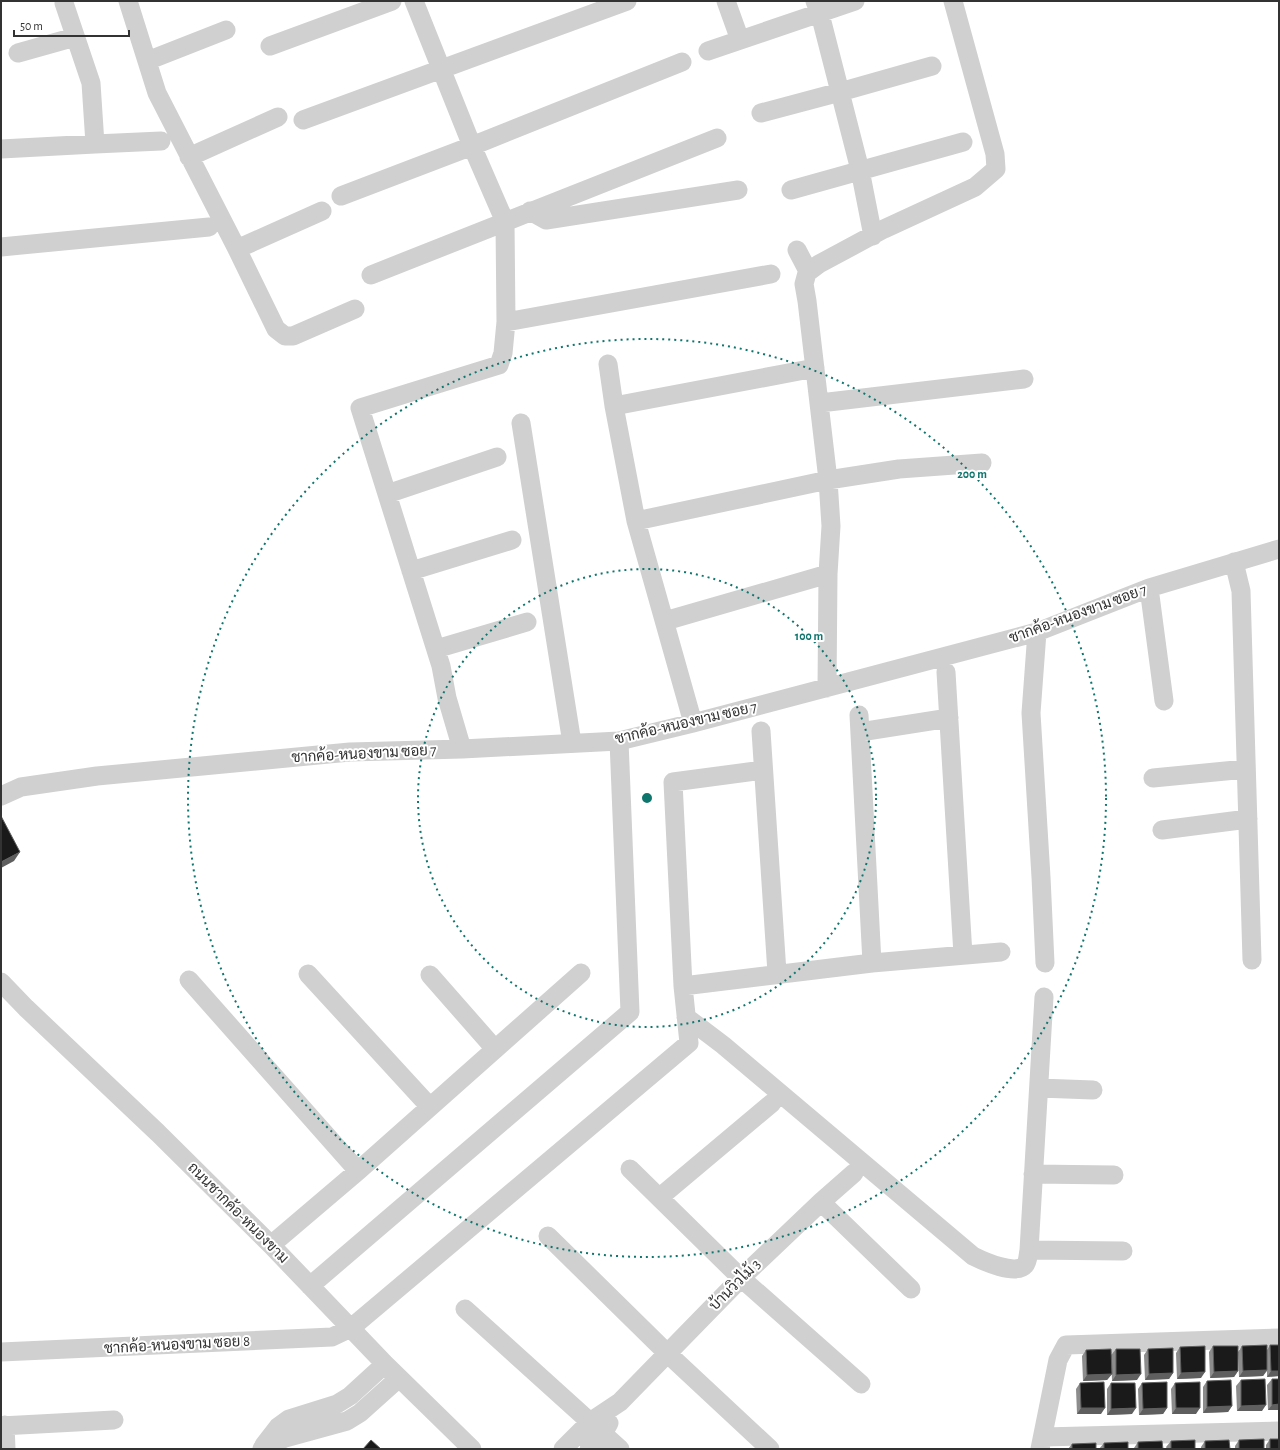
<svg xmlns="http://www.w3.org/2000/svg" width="1280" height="1450" font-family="'Alegreya Sans',Sarabun,sans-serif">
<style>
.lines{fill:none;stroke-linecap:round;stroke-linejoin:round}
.minor{stroke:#d0d0d0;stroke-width:19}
.wall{fill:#8c8c8c}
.shaded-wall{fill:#5f5f5f}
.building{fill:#1a1a1a;stroke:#5f5f5f}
.ring{fill:none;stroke:#0f766e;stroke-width:2;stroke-dasharray:2 4}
.labels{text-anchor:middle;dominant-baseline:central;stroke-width:4;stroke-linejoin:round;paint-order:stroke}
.street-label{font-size:15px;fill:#333;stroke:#fff}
.centre{fill:#0f766e;stroke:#fff;stroke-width:2}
.ring-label{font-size:12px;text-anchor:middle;font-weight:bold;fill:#0f766e;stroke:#fff;stroke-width:4;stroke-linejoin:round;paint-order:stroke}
</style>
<rect width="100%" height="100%" fill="#fff"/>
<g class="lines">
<path class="minor" d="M 128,1 L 157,93 L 237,249 L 276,329 L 285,336 L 293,336 L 355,309
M 414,1 L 472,146 L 505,222 L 506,322 L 503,353 L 499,365 L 360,408 L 441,666 L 447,698 L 462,749
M 726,1 L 740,40
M 815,1 L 820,14 L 860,170 L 873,236
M 64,3 L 91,83 L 95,144
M 270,46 L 392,1
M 708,51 L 855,1
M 18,53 L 75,37
M 147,61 L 226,30
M 761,113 L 840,92 L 932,66
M 303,120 L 627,1
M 1,149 L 95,144 L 161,141
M 189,157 L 278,117
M 791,190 L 963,142
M 341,196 L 472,146 L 682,62
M 530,211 L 546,220 L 738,190
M 1,247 L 209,227
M 237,249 L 322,211
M 797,250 L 808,271
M 371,275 L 717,138
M 506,322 L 771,274
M 608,364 L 614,406 L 636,521 L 693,723
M 820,403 L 1024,379
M 614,406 L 815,368
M 521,423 L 572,743
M 387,494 L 497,457
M 636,521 L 828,480 L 899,469 L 982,463
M 1234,562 L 1241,591 L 1252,960
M 411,571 L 512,540
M 1149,588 L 1164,701
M 665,621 L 828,574
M 1037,632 L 1031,713 L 1041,877 L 1045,963
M 436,649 L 527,622
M 946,672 L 963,955
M 827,688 L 828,574 L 831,526 L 828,480 L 807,301 L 804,284 L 807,273 L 819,264 L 884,229 L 975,187 L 996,169 L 995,154 L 953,1
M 859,715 L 872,963
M 761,731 L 777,973
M 860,732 L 949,718
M 1153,778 L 1246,769
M 1,796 L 21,787 L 97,776 L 350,752 L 462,749 L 619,741 L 693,723 L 1037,632 L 1149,588 L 1279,549
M 1162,830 L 1248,819
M 308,974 L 430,1107
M 430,975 L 495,1049
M 189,980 L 358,1171
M 1,982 L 26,1008 L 158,1133 L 271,1245 L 385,1364 L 472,1449
M 683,986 L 872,963 L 1001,952
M 686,1017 L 723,1045 L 973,1256 C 983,1261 1016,1276 1025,1265 C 1028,1262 1028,1255 1029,1250 L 1044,997
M 1039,1088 L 1093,1090
M 630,1169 L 741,1278 L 861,1384
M 1033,1174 L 1114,1175
M 660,1197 L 772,1103
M 821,1202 L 911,1289
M 548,1236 L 667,1353 L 770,1449
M 271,1245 L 358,1171 L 581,973
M 1029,1250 L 1123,1251
M 310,1286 L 630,1012 L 619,741
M 465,1309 L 620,1449
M 1,1352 L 332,1337 L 351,1328 L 689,1043 L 683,986 L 673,782 L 763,770
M 5,1425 L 6,1449
M 1,1426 L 114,1420
M 1043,1437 L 1279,1431
M 264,1445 L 278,1427 L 289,1419 L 337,1404 L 350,1396 L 385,1364
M 262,1449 L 285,1438 L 347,1421 L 360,1413 L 399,1378
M 563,1449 L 590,1422 L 620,1402 L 741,1278 L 821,1202 L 854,1173
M 589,1449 L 603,1434 L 609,1423
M 1040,1449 L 1058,1360 L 1066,1345 L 1279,1338"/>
</g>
<path class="wall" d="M 1270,1345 L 1279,1376 L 1267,1377 L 1267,1371 L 1263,1376 L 1239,1377 L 1238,1352 L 1242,1346 L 1267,1350 Z
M 1213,1346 L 1238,1371 L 1234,1377 L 1210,1378 L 1209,1352 Z
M 1180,1347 L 1201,1378 L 1177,1379 L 1176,1353 Z
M 1116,1349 L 1137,1380 L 1112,1381 L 1111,1355 Z
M 1148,1349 L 1173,1373 L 1169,1379 L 1145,1380 L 1144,1355 Z
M 1086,1350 L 1112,1374 L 1107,1380 L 1083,1381 L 1082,1356 Z
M 1272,1379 L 1279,1410 L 1268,1410 L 1267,1385 Z
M 1241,1380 L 1262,1411 L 1237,1411 L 1236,1386 Z
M 1207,1381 L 1232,1406 L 1228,1412 L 1203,1413 L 1203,1387 Z
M 1080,1383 L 1101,1414 L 1077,1414 L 1076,1389 Z
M 1111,1383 L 1132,1414 L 1107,1415 L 1107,1389 Z
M 1142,1383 L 1167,1408 L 1163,1414 L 1139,1415 L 1138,1389 Z
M 1175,1383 L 1196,1414 L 1172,1414 L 1171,1389 Z
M 1270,1439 L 1279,1449 L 1266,1449 L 1266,1445 Z
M 1239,1440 L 1264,1449 L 1235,1449 L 1235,1446 Z
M 1171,1441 L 1195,1449 L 1167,1449 L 1166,1447 Z
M 1205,1441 L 1230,1449 L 1201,1449 L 1201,1447 Z
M 1138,1442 L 1163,1449 L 1134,1449 L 1134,1448 Z
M 1104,1443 L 1128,1449 L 1099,1449 Z
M 1072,1444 L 1096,1449 L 1068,1449 Z"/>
<path class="shaded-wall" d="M 20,852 L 14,861 L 1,868 L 1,862 Z
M 1267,1370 L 1263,1376 L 1239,1377 L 1243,1371 Z
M 1238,1371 L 1234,1377 L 1210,1378 L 1214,1372 Z
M 1271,1371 L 1279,1371 L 1279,1376 L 1267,1377 Z
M 1205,1372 L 1201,1378 L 1177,1379 L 1181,1373 Z
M 1173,1373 L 1169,1379 L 1145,1380 L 1149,1374 Z
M 1112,1374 L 1107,1380 L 1083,1381 L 1087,1375 Z
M 1141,1374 L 1137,1380 L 1112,1381 L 1116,1375 Z
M 1279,1404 L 1279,1410 L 1268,1410 L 1272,1405 Z
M 1266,1405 L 1262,1411 L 1237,1411 L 1241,1406 Z
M 1232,1406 L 1228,1412 L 1203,1413 L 1207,1407 Z
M 1081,1408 L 1105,1408 L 1101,1414 L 1077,1414 Z
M 1136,1408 L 1132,1414 L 1107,1415 L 1111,1409 Z
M 1167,1408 L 1163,1414 L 1139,1415 L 1143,1409 Z
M 1176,1408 L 1200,1408 L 1196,1414 L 1172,1414 Z"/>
<path class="building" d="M 1,816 L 20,852 L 1,862 Z
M 1267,1345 L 1267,1370 L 1243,1371 L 1242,1346 Z
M 1270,1345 L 1279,1345 L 1279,1371 L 1271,1371 Z
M 1205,1346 L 1205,1372 L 1181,1373 L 1180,1347 Z
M 1213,1346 L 1238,1346 L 1238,1371 L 1214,1372 Z
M 1173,1348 L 1173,1373 L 1149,1374 L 1148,1349 Z
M 1111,1349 L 1112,1374 L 1087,1375 L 1086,1350 Z
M 1116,1349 L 1140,1349 L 1141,1374 L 1116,1375 Z
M 1265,1379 L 1266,1405 L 1241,1406 L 1241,1380 Z
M 1272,1379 L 1279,1379 L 1279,1404 L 1272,1405 Z
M 1231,1380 L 1232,1406 L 1207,1407 L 1207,1381 Z
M 1104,1382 L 1105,1408 L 1081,1408 L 1080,1383 Z
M 1167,1382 L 1167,1408 L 1143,1409 L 1142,1383 Z
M 1200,1382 L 1200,1408 L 1176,1408 L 1175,1383 Z
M 1111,1383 L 1135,1383 L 1136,1408 L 1111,1409 Z
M 1264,1439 L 1264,1449 L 1239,1449 L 1239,1440 Z
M 1270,1439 L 1279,1439 L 1279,1449 L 1270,1449 Z
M 371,1440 L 381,1449 L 363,1449 Z
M 1195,1440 L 1195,1449 L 1171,1449 L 1171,1441 Z
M 1229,1440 L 1230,1449 L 1205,1449 L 1205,1441 Z
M 1162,1441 L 1163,1449 L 1138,1449 L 1138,1442 Z
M 1128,1442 L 1128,1449 L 1104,1449 L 1104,1443 Z
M 1096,1443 L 1096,1449 L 1072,1449 L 1072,1444 Z"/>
<g class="ring">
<circle cx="647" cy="798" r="229"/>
<circle cx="647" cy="798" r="459"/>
</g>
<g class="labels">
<g class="street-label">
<text transform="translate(1078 614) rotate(-20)">ชากค้อ-หนองขาม ซอย 7</text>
<text transform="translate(686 723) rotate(-13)">ชากค้อ-หนองขาม ซอย 7</text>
<text transform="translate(364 754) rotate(-3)">ชากค้อ-หนองขาม ซอย 7</text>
<text transform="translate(238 1213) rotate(45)">ถนนชากค้อ-หนองขาม</text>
<text transform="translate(735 1285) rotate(-45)">บ้านวิวไม้ 3</text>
<text transform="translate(177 1345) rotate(-3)">ชากค้อ-หนองขาม ซอย 8</text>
</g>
</g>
<circle cx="647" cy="798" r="6" class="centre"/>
<g class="ring-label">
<text x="972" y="478">200 m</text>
<text x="809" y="640">100 m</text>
</g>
<rect width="1280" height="1450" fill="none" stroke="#333333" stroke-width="4"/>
<path d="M14 30v6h115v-6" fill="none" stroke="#333333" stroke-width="2"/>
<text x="20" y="30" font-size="12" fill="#333333" stroke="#ffffff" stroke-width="3" paint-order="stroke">50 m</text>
</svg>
